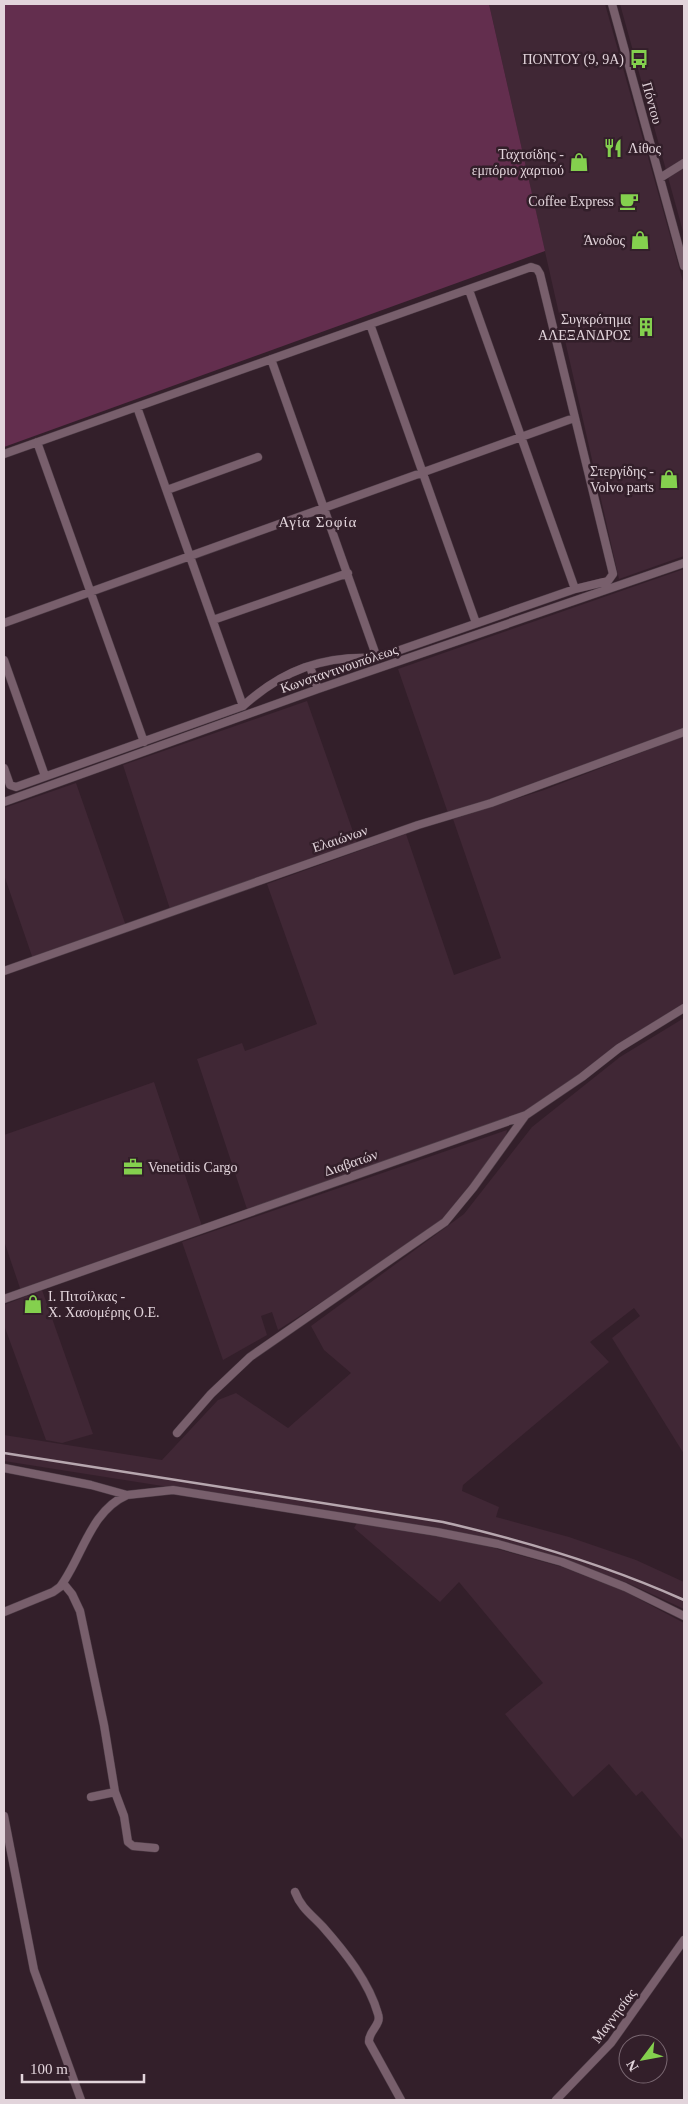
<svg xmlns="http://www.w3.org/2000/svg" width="688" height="2104" font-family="'Times New Roman',serif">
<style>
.built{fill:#402735}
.green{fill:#632e4e}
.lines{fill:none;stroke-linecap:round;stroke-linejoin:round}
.minor-casing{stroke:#4e3d47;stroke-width:9}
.minor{stroke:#785f6c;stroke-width:8}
.rail{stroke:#b7a7af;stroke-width:2.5}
.labels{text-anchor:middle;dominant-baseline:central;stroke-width:5;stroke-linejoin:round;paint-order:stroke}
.poi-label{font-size:14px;fill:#e2d4db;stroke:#331f2a;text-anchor:end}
.street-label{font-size:14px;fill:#e2d4db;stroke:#331f2a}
.neighbourhood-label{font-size:15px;letter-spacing:1px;fill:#e2d4db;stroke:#331f2a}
</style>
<rect width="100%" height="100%" fill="#331f2a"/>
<path class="built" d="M 489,4 L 605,4 L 684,285 L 684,556 L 619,579 Z
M 620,4 L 684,4 L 684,235 Z
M 684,569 L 684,729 L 495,799 L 448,813 L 398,669 Z
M 307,701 L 357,843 L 170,909 L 123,765 Z
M 684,736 L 684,1006 L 528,1111 L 247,1209 L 197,1059 L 242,1043 L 245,1051 L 317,1024 L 267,884 L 406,834 L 454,975 L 501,958 L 453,819 L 544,790 Z
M 76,783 L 126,926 L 33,959 L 4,875 L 4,808 Z
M 684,1018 L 684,1454 L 612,1338 L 640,1316 L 634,1308 L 590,1342 L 609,1362 L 463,1485 L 462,1491 L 499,1507 L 496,1517 L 569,1537 L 636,1560 L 684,1582 L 684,1609 L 628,1583 L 565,1561 L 442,1530 L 4,1461 L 4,1435 L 162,1460 L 218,1400 L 236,1393 L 288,1428 L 351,1373 L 324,1350 L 311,1326 L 464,1214 L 532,1127 L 620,1057 Z
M 154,1082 L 202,1226 L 21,1291 L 4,1241 L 4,1135 Z
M 507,1130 L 505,1140 L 455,1208 L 420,1239 L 278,1330 L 272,1312 L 261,1316 L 267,1335 L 223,1360 L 182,1242 Z
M 42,1290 L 93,1434 L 62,1443 L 46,1440 L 4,1325 L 4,1305 Z
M 357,1523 L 476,1543 L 562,1567 L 624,1591 L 684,1623 L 684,1841 L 642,1791 L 636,1796 L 609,1764 L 573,1797 L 505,1714 L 543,1683 L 459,1582 L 440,1602 L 354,1528 Z"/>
<path class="green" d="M 4,4 L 489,4 L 545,251 L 4,447 Z"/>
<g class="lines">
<g class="minor-casing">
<path id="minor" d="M 612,4 L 684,266
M 660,178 L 684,163
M 469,290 L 575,589
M 370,324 L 476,623
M 271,359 L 377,658
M 137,407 L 243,706
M 37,442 L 144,742
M 4,454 L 531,267 L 537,269 L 540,274 L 613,574 L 608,581 L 575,589 L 377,658 C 323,655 283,670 243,706 L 16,787 L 10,785 L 4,768
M 167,490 L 258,457
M 213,620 L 348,573
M 4,623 L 574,418
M 4,660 L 45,776
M 310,667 L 318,689
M 4,802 L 318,689 L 684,563
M 4,971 L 418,825 L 491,803 L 684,732
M 4,1299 L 526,1115 L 582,1077 L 619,1048 L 684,1008
M 177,1433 L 211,1394 L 250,1357 L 445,1222 L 473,1188 L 525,1116
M 4,1468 L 91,1485 L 127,1495
M 63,1583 L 72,1594 L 80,1611 L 104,1725 L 115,1792 L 124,1816 L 128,1842 L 133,1846 L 155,1848
M 4,1612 L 53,1592 L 60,1587 C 82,1558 90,1511 127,1495 L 173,1490 L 437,1532 L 498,1544 L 562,1562 L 625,1587 L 684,1616
M 91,1797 L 115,1792
M 4,1816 L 34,1970 L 81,2100
M 295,1892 C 301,1908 312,1915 323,1927 C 345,1952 369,1982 378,2014 C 382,2025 368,2031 369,2042 L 401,2100
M 556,2100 L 611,2043 L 684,1940"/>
</g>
<use href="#minor" class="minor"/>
<path class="rail" d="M 4,1453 L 443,1522 C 526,1541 606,1565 684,1600"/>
</g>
<defs>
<g id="bus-bare" transform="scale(1.5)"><path d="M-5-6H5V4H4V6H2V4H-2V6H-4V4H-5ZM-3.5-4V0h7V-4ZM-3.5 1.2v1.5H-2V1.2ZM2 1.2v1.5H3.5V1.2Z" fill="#84d04e" stroke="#331f2a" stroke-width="2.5" paint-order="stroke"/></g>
<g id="restaurant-bare" transform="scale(1.5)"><path d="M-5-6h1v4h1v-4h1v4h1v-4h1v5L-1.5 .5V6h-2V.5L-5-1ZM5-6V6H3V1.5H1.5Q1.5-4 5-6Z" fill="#84d04e" stroke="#331f2a" stroke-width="2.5" paint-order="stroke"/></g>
<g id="shop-bare" transform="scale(1.5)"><path d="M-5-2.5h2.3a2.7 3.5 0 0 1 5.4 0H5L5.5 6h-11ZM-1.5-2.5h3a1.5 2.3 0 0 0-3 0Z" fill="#84d04e" stroke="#331f2a" stroke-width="2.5" paint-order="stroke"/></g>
<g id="cafe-bare" transform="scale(1.5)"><path d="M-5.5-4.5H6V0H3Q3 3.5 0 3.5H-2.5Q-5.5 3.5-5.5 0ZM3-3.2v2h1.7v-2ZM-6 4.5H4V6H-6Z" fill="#84d04e" stroke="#331f2a" stroke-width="2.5" paint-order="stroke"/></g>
<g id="building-bare" transform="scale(1.5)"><path d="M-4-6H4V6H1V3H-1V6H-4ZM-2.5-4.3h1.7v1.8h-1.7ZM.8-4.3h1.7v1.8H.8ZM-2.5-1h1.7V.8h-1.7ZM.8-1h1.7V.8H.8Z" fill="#84d04e" stroke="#331f2a" stroke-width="2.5" paint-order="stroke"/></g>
<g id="office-bare" transform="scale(1.5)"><path d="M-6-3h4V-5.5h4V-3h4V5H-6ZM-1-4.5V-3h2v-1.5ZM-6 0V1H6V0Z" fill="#84d04e" stroke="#331f2a" stroke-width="2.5" paint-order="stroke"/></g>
</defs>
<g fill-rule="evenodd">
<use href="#bus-bare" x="639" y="59"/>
<use href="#restaurant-bare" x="613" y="148"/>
<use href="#shop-bare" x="579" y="162"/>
<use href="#cafe-bare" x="629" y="201"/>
<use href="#shop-bare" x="640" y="240"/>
<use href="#building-bare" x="646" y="327"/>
<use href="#shop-bare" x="669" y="479"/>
<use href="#office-bare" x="133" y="1167"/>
<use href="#shop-bare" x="33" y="1304"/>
</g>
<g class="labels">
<g class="poi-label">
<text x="624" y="59">ΠΟΝΤΟΥ (9, 9Α)</text>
<text x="628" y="148" text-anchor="start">Λίθος</text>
<text x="564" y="154">Ταχτσίδης -<tspan x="564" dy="16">εμπόριο χαρτιού</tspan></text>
<text x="614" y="201">Coffee Express</text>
<text x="625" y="240">Άνοδος</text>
<text x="631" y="319">Συγκρότημα<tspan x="631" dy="16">ΑΛΕΞΑΝΔΡΟΣ</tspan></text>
<text x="654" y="471">Στεργίδης -<tspan x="654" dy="16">Volvo parts</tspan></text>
<text x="148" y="1167" text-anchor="start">Venetidis Cargo</text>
<text x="48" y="1296" text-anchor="start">Ι. Πιτσίλκας -<tspan x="48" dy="16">Χ. Χασομέρης Ο.Ε.</tspan></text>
</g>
<g class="street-label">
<text transform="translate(652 103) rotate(75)">Πόντου</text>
<text transform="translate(339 669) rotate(-19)">Κωνσταντινουπόλεως</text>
<text transform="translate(340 839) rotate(-19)">Ελαιώνων</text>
<text transform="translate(351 1163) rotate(-19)">Διαβατών</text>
<text transform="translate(614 2016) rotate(-53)">Μαγνησίας</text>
</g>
<g class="neighbourhood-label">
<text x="318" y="522">Αγία Σοφία</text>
</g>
</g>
<rect width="688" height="2104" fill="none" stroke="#e2d4db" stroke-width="10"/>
<g transform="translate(643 2059) rotate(238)"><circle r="24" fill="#331f2a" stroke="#796771"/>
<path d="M0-4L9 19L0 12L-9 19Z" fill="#84d04e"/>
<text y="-8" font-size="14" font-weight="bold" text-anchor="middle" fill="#e2d4db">N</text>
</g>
<path d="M22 2074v8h122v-8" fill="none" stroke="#e2d4db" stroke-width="2.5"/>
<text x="30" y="2074" font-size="15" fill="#e2d4db" stroke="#331f2a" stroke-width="4" paint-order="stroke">100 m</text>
</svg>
